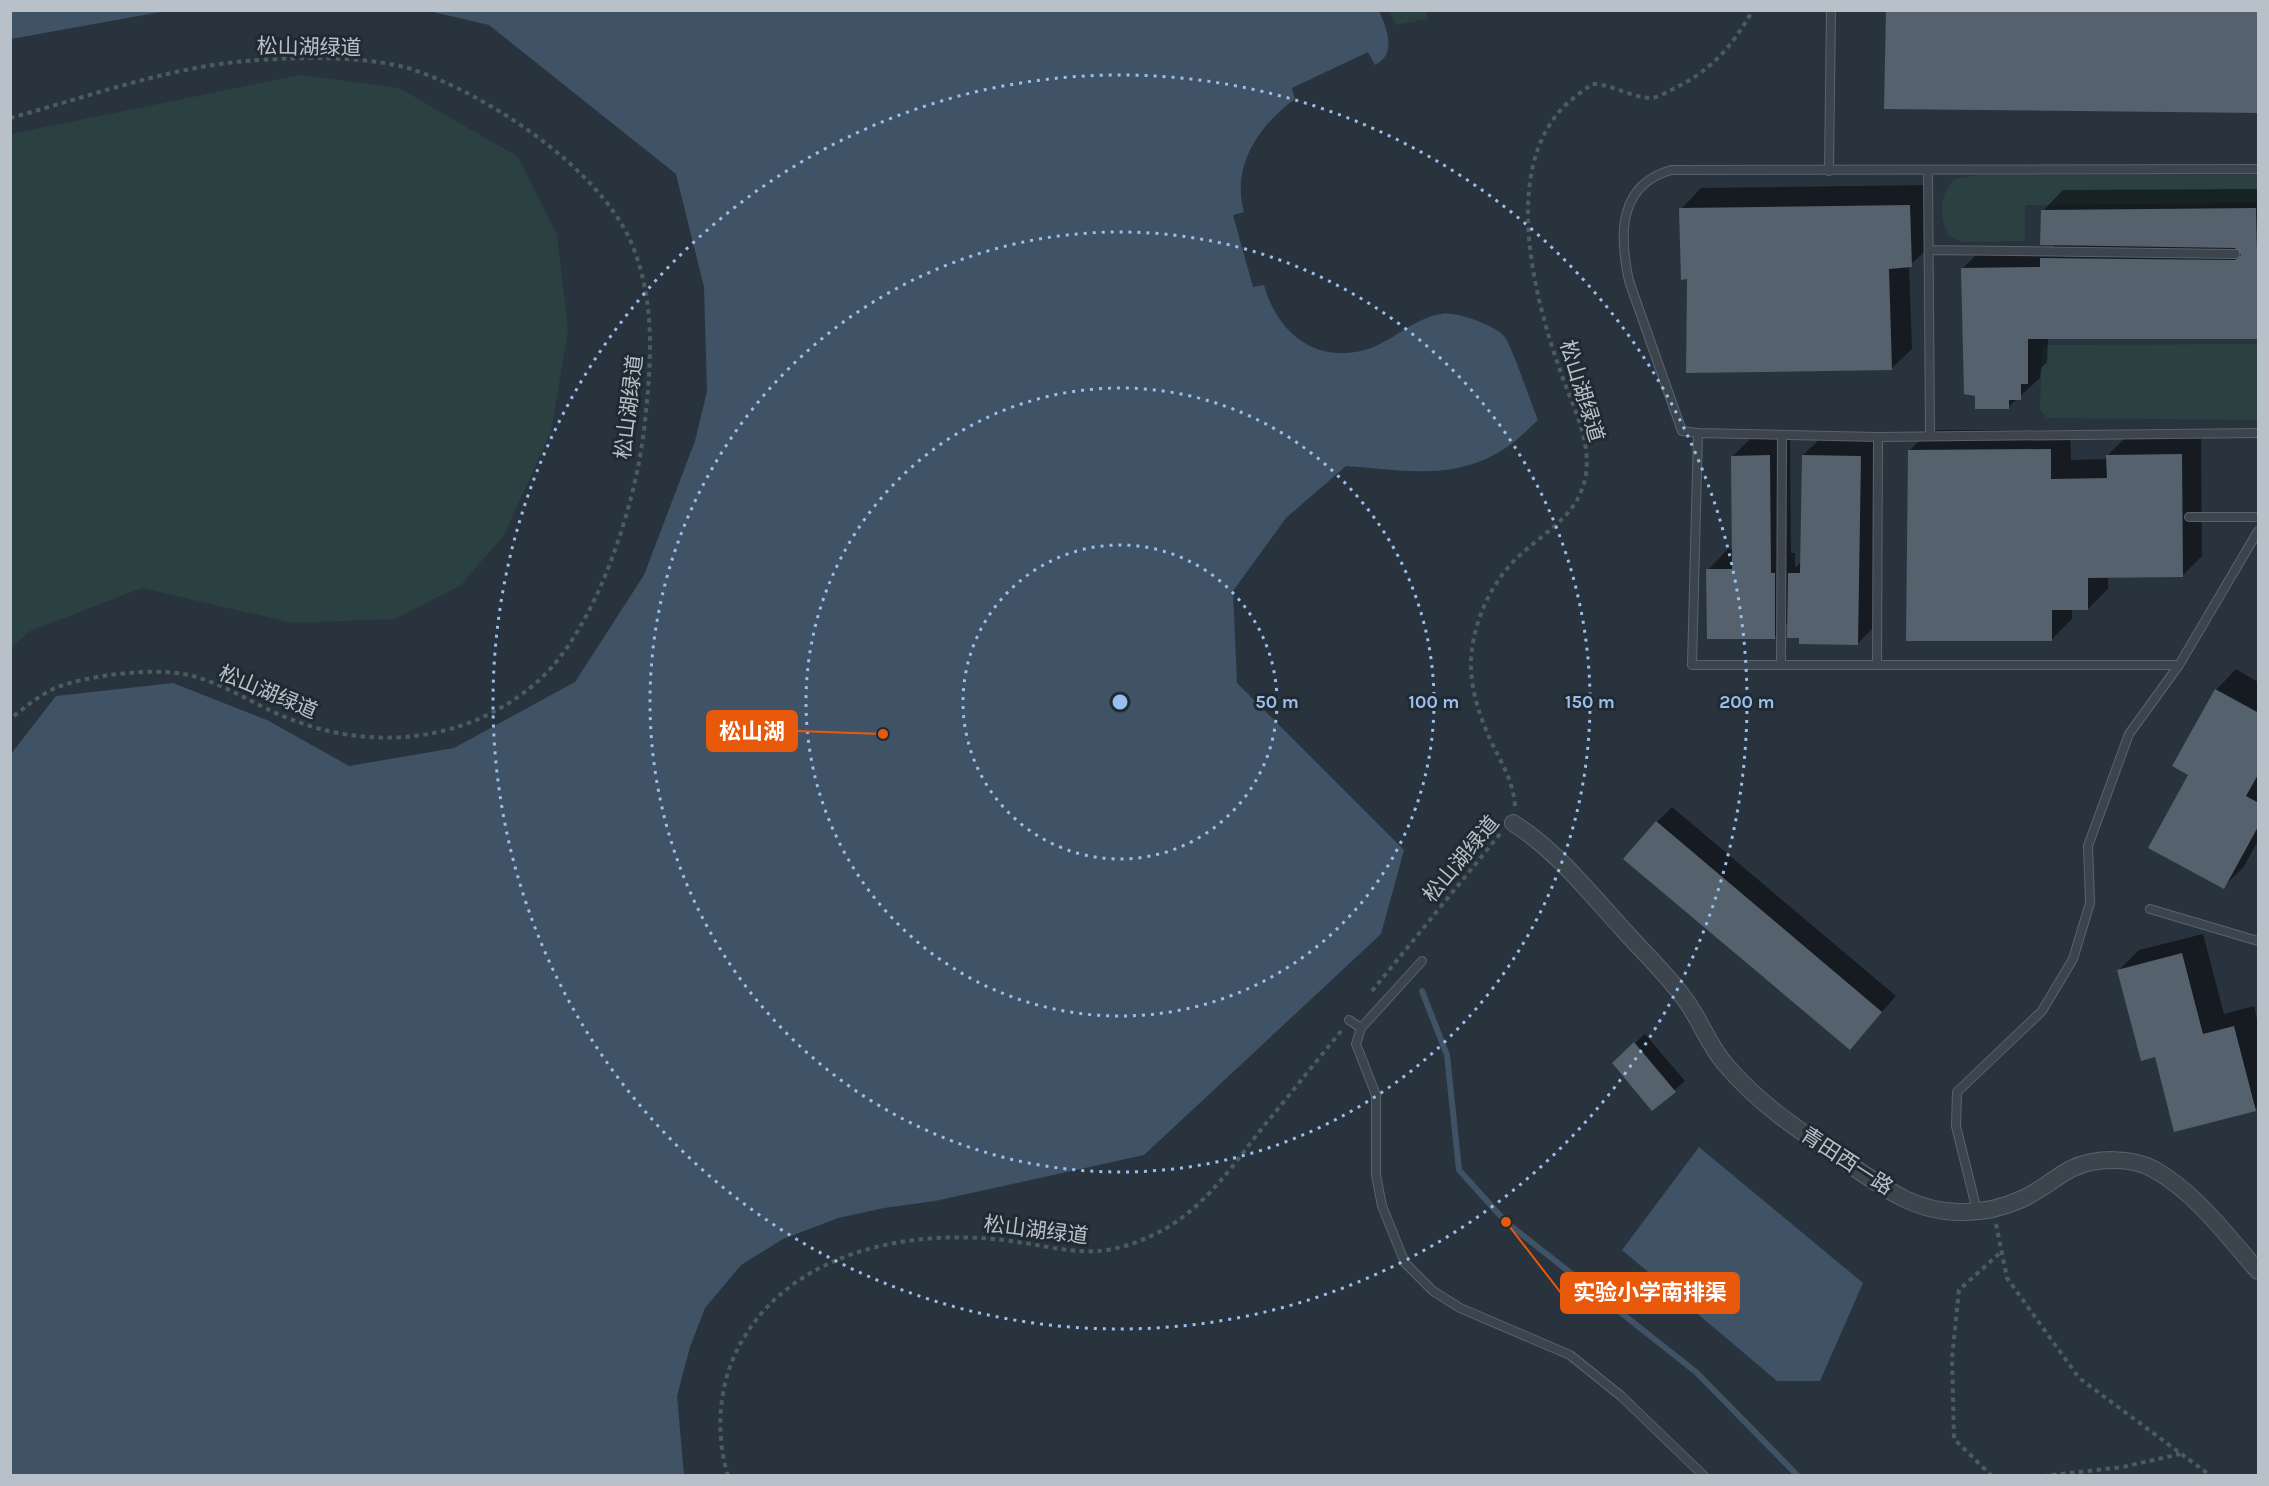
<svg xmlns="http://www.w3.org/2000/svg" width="2269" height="1486" font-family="Karla,'Noto Sans SC',sans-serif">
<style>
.green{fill:#2b4040}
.water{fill:#405265}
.shadow{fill:#0007}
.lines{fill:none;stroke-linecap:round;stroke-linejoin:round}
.stream{stroke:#405265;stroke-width:6}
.building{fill:#56616e}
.lane-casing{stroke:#5a636c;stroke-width:10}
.street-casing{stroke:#5a636c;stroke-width:18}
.path{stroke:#4a5d5e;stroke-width:4;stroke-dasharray:4.5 4.5;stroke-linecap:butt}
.lane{stroke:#3c454e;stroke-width:8}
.street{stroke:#3c454e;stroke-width:16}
.ring{fill:none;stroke:#98bfee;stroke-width:3;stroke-dasharray:3 6}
.labels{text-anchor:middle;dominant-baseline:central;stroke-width:6;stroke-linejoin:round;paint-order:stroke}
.street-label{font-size:21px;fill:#b8c0c9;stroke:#212a33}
.centre{fill:#98bfee;stroke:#212a33;stroke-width:3}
.ring-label{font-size:18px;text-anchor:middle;font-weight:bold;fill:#98bfee;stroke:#212a33;stroke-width:6;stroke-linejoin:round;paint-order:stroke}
.leader{fill:none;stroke:#e8590c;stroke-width:2}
.callout-dot{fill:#e8590c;stroke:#212a33;stroke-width:2}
.callout{fill:#e8590c;stroke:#e8590c;stroke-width:2}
.callout-label{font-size:22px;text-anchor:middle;font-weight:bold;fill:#fff}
</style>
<rect width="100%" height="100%" fill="#28333e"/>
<path class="green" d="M 1389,11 L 1426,11 L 1428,19 L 1396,25 Z
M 300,75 L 399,88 L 518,157 L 557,235 L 568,329 L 551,432 L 504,535 L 461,585 L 395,619 L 293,623 L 142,588 L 30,631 L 11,648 L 11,134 Z
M 1978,175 L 2258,175 L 2258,203 L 2025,205 L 2025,241 L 1961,242 L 1948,235 C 1939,214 1939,197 1954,179 Z
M 2258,344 L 2258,420 L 2047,418 L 2040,410 L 2042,345 Z"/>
<path class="water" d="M 11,10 L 165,10 L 166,11 L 11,39 Z
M 429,11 L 1379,11 C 1386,27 1398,54 1375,65 L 1368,52 L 1292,88 L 1295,99 C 1259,125 1231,166 1244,212 L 1233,215 L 1253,287 L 1264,285 C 1278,335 1318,366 1371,348 C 1395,339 1415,318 1441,314 C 1456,311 1494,325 1504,336 C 1511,343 1532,406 1538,420 C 1528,429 1518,440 1507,447 C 1457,482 1402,470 1346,466 L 1286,518 L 1233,591 L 1237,683 L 1404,850 L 1381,934 L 1144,1155 L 935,1201 L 884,1208 L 838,1218 L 783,1239 L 741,1265 L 705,1308 L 690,1347 L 677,1396 L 684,1475 L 11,1475 L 11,754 L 56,696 L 173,683 L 269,721 L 349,766 L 454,748 L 575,682 L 644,575 L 695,441 L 707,391 L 704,287 L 676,174 L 489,25 Z
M 1699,1147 L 1863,1283 L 1820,1381 L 1777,1381 L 1622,1250 Z"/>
<path class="shadow" d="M 1930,185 L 1932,245 L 1909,266 L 1912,349 L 1891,369 L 1689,277 L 1681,209 L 1701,188 Z
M 2258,189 L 2258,337 L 2048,337 L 2047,362 L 2041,368 L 2040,378 L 2008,407 L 1963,268 L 1983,248 L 2053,247 L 2056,244 L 2043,211 L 2063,190 Z
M 1930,430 L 2070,430 L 2071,460 L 2108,459 L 2108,455 L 2128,435 L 2201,434 L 2202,556 L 2182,576 L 2108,576 L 2108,589 L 2088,609 L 2072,609 L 2072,619 L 2052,639 L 1910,450 Z
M 1790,435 L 1791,553 L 1795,553 L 1795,568 L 1802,561 L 1803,455 L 1824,435 L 1881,436 L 1878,623 L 1858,643 L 1800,637 L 1789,622 L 1774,637 L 1708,570 L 1728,549 L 1733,549 L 1733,456 L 1753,436 Z
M 2236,669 L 2258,682 L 2258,840 L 2244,867 L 2223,887 L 2190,774 L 2216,690 Z
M 1672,807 L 1896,996 L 1850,1048 L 1657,822 Z
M 2203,934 L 2224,1014 L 2254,1006 L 2258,1024 L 2258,1106 L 2255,1109 L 2156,1056 L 2118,971 L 2139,950 Z
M 1645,1034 L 1685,1081 L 1653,1108 L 1624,1053 Z"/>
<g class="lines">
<path class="stream" d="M 1422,991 L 1447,1055 L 1459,1170 L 1506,1222 L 1696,1372 L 1798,1476"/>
</g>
<path class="building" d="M 1886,10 L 2259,10 L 2259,113 L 1884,109 Z
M 1910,205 L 1912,267 L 1889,269 L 1892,370 L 1686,373 L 1687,279 L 1681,280 L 1679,208 Z
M 2256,208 L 2259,339 L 2028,339 L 2028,384 L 2021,384 L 2021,400 L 2009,400 L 2009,409 L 1975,409 L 1975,396 L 1964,394 L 1961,268 L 2040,267 L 2040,258 L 2235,260 L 2241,255 L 2235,248 L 2040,245 L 2041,210 Z
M 2051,449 L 2051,479 L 2107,478 L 2106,455 L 2182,454 L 2183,577 L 2088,578 L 2088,610 L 2052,610 L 2052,641 L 1906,641 L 1908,450 Z
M 1770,455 L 1771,573 L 1775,573 L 1775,639 L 1707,639 L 1706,569 L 1732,569 L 1731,456 Z
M 1802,455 L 1861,456 L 1858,645 L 1799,644 L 1799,638 L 1787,638 L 1788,573 L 1800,573 Z
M 2215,689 L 2259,713 L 2259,773 L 2246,796 L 2259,803 L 2259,825 L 2224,889 L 2148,848 L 2188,775 L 2172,766 Z
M 1656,821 L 1882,1012 L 1850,1050 L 1623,859 Z
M 2182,953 L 2203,1034 L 2234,1026 L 2256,1111 L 2174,1132 L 2155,1057 L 2141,1061 L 2117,970 Z
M 1634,1042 L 1676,1092 L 1652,1111 L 1612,1063 Z"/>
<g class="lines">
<g class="lane-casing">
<path id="lane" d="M 1829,171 L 1831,10
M 1928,171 L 1930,436
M 1929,250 L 2235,254
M 1698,433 L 1682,431 L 1629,281 C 1619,235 1618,185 1671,170 L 2258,169
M 2189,517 L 2258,517
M 1781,663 L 1782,435
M 1877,664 L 1878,437
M 2179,665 L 1692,665 L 1698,433 L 1878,437 L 2258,433
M 2150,909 L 2258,941
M 1422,961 L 1361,1028 L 1356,1044 L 1376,1095 L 1376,1175 L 1382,1206 L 1405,1263 L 1433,1291 L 1460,1308 L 1570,1355 L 1621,1396 L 1704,1476
M 1349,1020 L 1361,1028
M 1977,1211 L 1956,1126 L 1957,1092 L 2042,1011 L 2073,959 L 2090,903 L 2088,846 L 2129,734 L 2179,665 L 2258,531"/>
</g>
<g class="street-casing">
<path id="street" d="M 1513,823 C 1556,850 1586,889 1620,926 C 1641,950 1665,972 1684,998 C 1700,1019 1708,1044 1725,1064 C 1758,1103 1798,1130 1840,1158 C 1861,1172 1882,1188 1905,1199 C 1942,1217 1985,1216 2022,1199 C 2040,1191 2054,1178 2071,1169 C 2095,1157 2133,1157 2155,1170 C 2196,1193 2228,1237 2258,1271"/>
</g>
<path class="path" d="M 10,118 C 88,97 165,68 246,61 C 295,57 364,55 411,69 C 487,94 598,167 631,242 C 657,304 651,366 644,430 C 635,507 596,630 537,682 C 466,744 369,752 285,717 C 253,704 223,683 189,675 C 155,667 85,675 53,689 C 37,697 24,708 10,719
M 1515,806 C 1513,779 1501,763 1490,739 C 1479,715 1470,687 1471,660 C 1473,622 1491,582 1519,556 C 1546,531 1580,514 1586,474 C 1591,437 1571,404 1560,370 C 1535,300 1505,183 1555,117 C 1564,104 1579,94 1592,84 C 1613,84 1629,97 1650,98 C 1657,98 1665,93 1671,90 C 1711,71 1731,48 1753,10
M 1372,991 L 1500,834
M 1996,1224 L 2007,1278 L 2079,1378 L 2211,1476
M 728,1476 C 714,1430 719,1376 745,1336 C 797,1251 910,1229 1003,1240 C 1063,1247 1093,1264 1153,1235 C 1200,1213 1228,1172 1259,1132 C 1287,1098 1314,1064 1342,1030
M 1992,1476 L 1954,1439 L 1952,1358 L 1959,1290 L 2001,1252
M 2043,1476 L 2123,1467 L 2180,1454"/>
<use href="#lane" class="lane"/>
<use href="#street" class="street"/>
</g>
<g class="ring">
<circle cx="1120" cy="702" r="157"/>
<circle cx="1120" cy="702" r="314"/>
<circle cx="1120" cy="702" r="470"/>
<circle cx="1120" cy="702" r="627"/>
</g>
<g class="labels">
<g class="street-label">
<text transform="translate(309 47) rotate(1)">松山湖绿道</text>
<text transform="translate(1582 391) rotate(73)">松山湖绿道</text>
<text transform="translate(629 407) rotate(-83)">松山湖绿道</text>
<text transform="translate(268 692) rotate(23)">松山湖绿道</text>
<text transform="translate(1461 859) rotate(-50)">松山湖绿道</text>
<text transform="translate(1847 1161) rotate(33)">青田西一路</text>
<text transform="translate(1036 1230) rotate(7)">松山湖绿道</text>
</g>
</g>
<circle cx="1120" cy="702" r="9" class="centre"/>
<g class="ring-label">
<text x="1277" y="708">50 m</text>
<text x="1434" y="708">100 m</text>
<text x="1590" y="708">150 m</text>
<text x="1747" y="708">200 m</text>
</g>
<path class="leader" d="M883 734L797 731M1506 1222L1561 1293"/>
<g class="callout-dot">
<circle cx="883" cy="734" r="6"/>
<circle cx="1506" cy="1222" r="6"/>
</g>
<g class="callout">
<rect x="707" y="711" width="90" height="40" rx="6"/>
<rect x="1561" y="1273" width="178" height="40" rx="6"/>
</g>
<g class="callout-label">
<text x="752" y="739">松山湖</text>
<text x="1650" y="1300">实验小学南排渠</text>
</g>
<rect width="2269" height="1486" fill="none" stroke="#b8c0c9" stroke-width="24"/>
</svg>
